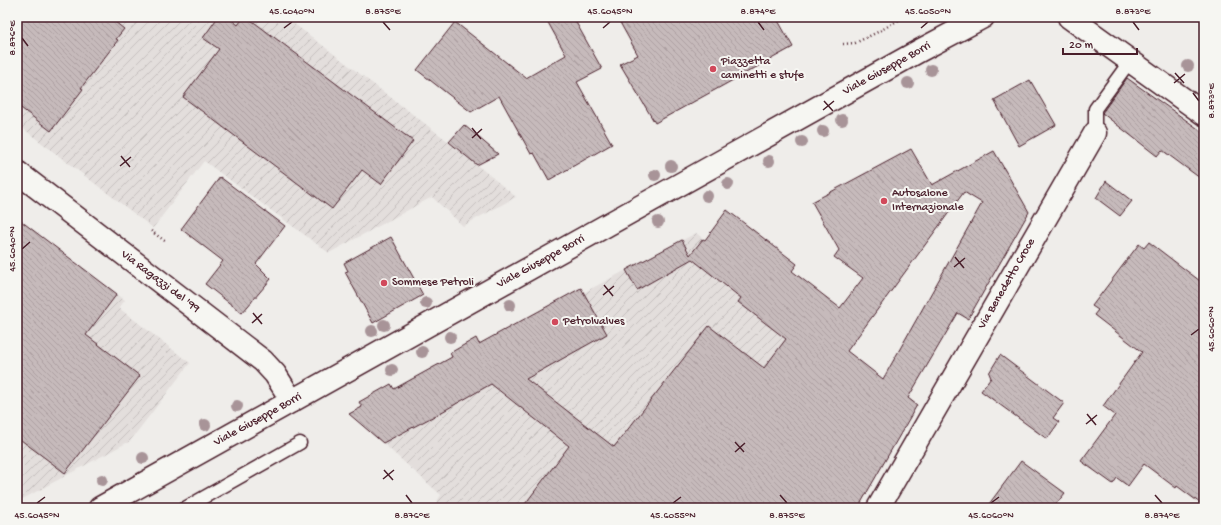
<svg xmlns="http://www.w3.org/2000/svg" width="1221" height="525" font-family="'Gochi Hand',sans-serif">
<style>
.industrial{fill:url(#industrial-furrows)}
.building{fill:url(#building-back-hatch);stroke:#4a1f2b;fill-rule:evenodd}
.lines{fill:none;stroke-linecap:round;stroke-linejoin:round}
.service-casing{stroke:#4a1f2b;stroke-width:15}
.minor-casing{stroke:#4a1f2b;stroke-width:25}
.secondary-casing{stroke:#4a1f2b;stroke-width:25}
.path{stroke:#4a1f2b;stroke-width:2.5;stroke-dasharray:1 3;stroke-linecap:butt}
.service{stroke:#f6f6f2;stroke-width:12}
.minor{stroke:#f6f6f2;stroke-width:22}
.secondary{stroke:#f6f6f2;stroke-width:22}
.tree{fill:#a89498}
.ticks{fill:none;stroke:#4a1f2b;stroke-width:1.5}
.poi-dot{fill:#d1495b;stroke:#f6f6f2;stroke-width:1.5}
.labels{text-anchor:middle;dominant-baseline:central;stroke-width:4;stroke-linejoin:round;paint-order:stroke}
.poi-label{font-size:12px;fill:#4a1f2b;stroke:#f6f6f2;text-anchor:start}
.street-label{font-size:12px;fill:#4a1f2b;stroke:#f6f6f2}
.neatline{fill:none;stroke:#4a1f2b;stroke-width:1.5}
.ticks-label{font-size:10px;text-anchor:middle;fill:#4a1f2b}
</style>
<defs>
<pattern id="industrial-furrows" width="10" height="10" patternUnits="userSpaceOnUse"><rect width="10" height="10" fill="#e3dedc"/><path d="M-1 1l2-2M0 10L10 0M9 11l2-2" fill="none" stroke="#c4bebd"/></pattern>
<pattern id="building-back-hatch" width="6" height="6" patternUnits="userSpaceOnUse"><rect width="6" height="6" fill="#c6babb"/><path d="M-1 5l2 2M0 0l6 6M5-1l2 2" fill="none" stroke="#ac9fa1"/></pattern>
</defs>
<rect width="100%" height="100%" fill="#efedea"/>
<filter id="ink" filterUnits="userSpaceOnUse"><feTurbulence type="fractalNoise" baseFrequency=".025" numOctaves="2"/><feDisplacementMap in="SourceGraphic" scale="8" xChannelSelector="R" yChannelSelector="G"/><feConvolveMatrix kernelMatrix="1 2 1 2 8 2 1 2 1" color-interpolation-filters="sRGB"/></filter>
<g filter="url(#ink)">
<path class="industrial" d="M 17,17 L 288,17 L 288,19 L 449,142 L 516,197 L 463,226 L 432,197 L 329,253 L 204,161 L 153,228 L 17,124 Z
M 17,218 L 125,300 L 119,308 L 190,363 L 130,441 L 17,502 Z
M 696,233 L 917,405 L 858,508 L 433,508 L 441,495 L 349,413 L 361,407 L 359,402 L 391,384 L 394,388 L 451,357 L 450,353 L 476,338 L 478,342 L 492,353 L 583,293 Z"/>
<path class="building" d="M 17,17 L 109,17 L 124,29 L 116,39 L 118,40 L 81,88 L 83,89 L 51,131 L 17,105 Z
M 218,17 L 228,17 L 238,25 L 244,17 L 247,17 L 413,141 L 381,184 L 362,170 L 332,209 L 183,97 L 219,49 L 203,38 Z
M 545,17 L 573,17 L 602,69 L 577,82 L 612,144 L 549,180 L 534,153 L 531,154 L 499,96 L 471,112 L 417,70 L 455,22 L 526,78 L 566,55 Z
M 617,17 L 776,17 L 793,47 L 655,123 L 620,64 L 638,55 Z
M 1127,78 L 1204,133 L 1204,181 L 1162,150 L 1157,156 L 1102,113 Z
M 1030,80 L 1056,125 L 1019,146 L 994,100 Z
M 464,125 L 498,154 L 477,165 L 449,142 Z
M 911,149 L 932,185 L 994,151 L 1029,212 L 968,319 L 958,313 L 908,398 L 917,405 L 858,508 L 522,508 L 569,446 L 491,384 L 440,413 L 383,443 L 349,414 L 362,407 L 359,402 L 391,384 L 394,389 L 452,357 L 450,353 L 476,338 L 479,344 L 581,288 L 607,334 L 526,379 L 614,447 L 709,326 L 764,368 L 786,339 L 738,302 L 741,298 L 692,259 L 637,290 L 626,270 L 682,240 L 690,255 L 703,239 L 705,240 L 727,210 L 797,264 L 792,271 L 840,308 L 863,278 L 834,257 L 839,250 L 812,202 ZM 964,192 L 982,203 L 883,379 L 847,351 Z
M 220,177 L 285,226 L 256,264 L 271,279 L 242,313 L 205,284 L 223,261 L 181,229 Z
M 1106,181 L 1132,201 L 1120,216 L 1096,198 Z
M 17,218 L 117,294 L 86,335 L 140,376 L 65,473 L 17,437 Z
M 391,237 L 423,295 L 373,323 L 345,272 L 348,271 L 344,263 Z
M 1149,242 L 1204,284 L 1204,506 L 1177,486 L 1176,488 L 1144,464 L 1128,486 L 1117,478 L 1113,484 L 1081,461 L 1115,415 L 1103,406 L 1142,352 L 1094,315 L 1098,310 L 1092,306 L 1139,244 L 1144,248 Z
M 1000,355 L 1064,403 L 1053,418 L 1059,422 L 1047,439 L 981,391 L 991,378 L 989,373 Z
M 1021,461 L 1065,493 L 1053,508 L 986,508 Z"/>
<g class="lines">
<g class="service-casing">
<path id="service" d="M 1095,133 L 1095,109 L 1130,61
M 185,508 L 300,443"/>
</g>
<g class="minor-casing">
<path id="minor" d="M 1069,17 L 1204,114
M 17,172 L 263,361 L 275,374 L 292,401
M 878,508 L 1095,133"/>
</g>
<g class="secondary-casing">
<path id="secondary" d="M 100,508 L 919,51 L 983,17"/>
</g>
<path class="path" d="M 843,44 L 855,43 L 878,32 L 904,17
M 151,231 L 165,241"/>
<use href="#service" class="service"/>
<use href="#minor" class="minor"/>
<use href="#secondary" class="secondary"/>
</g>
<g class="tree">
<circle cx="1188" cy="66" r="6"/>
<circle cx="931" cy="70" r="6"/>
<circle cx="908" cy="83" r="6"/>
<circle cx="842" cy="120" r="6"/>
<circle cx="823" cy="131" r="6"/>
<circle cx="802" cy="142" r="6"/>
<circle cx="769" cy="161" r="6"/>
<circle cx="671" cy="166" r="6"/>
<circle cx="655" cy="175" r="6"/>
<circle cx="728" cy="184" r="6"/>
<circle cx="707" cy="196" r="6"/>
<circle cx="658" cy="222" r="6"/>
<circle cx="426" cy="303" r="6"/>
<circle cx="510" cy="305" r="6"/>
<circle cx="384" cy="325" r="6"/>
<circle cx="372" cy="331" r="6"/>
<circle cx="450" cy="337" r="6"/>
<circle cx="422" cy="352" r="6"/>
<circle cx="392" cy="370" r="6"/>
<circle cx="237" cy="406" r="6"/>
<circle cx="205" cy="425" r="6"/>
<circle cx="143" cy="458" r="6"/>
<circle cx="102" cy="480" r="6"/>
</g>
</g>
<path class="ticks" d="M 383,22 L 390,30M 758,22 L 764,30M 1133,22 L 1139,30M 284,28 L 292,22M 603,28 L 610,22M 921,28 L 928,22M 22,38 L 28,46M 1175,73 L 1184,83M 1174,83 L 1185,74M 1193,93 L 1199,101M 824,101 L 833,111M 823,110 L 834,101M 472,128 L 481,139M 472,138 L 482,129M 121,156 L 130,167M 120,166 L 131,157M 22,249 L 30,242M 955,257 L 964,268M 954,267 L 965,258M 604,285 L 613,296M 603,295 L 614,286M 253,313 L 262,324M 252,323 L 262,314M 1191,335 L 1199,329M 1087,414 L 1096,425M 1086,424 L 1097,415M 735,442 L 744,452M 735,452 L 745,443M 384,470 L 393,480M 383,479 L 394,470M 406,495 L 412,503M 780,495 L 787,503M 1155,495 L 1162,503M 37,503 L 45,497M 673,503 L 681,497M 991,503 L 999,497"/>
<g class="poi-dot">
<circle cx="713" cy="69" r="4"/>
<circle cx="884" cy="201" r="4"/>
<circle cx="384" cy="283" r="4"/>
<circle cx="555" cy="322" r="4"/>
</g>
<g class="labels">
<g class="poi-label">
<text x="721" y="62">Piazzetta<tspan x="721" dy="14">caminetti e stufe</tspan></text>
<text x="892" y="194">Autosalone<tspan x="892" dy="14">Internazionale</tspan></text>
<text x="392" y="283">Sommese Petroli</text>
<text x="563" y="322">Petrolvalves</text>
</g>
<g class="street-label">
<text transform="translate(887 69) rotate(-29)">Viale Giuseppe Borri</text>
<text transform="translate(541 262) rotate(-29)">Viale Giuseppe Borri</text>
<text transform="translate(160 282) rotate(37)">Via Ragazzi del '99</text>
<text transform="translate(1007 284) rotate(-60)">Via Benedetto Croce</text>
<text transform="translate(258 420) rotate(-29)">Viale Giuseppe Borri</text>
</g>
</g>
<rect width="1221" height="525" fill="none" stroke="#f6f6f2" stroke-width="44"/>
<path d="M1063 48v6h74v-6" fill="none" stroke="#4a1f2b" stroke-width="2"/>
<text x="1069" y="48" font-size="12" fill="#4a1f2b" stroke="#f6f6f2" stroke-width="3" paint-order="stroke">20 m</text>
<rect x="22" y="22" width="1177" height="481" class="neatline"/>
<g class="ticks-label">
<text x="292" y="14">45.6040°N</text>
<text x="383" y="14">8.875°E</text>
<text x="610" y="14">45.6045°N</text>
<text x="758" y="14">8.874°E</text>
<text x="928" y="14">45.6050°N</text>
<text x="1133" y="14">8.873°E</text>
<text transform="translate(11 38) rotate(-90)" y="4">8.876°E</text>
<text transform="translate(1210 101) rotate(-90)" y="4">8.873°E</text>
<text transform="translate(11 249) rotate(-90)" y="4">45.6040°N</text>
<text transform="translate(1210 329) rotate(-90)" y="4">45.6060°N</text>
<text x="37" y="518">45.6045°N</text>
<text x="412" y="518">8.876°E</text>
<text x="673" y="518">45.6055°N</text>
<text x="787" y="518">8.875°E</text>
<text x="991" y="518">45.6060°N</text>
<text x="1162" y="518">8.874°E</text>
</g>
</svg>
